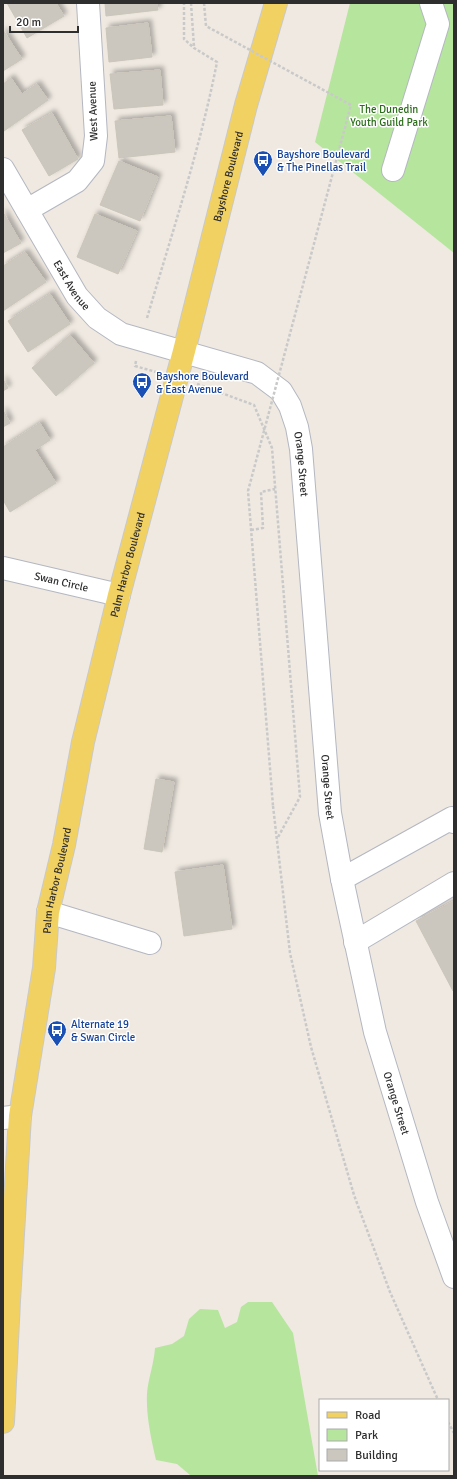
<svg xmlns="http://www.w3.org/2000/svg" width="457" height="1479" font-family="Signika,sans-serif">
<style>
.green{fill:#b6e59e}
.building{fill:#cbc7bf;stroke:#cbc5ba;filter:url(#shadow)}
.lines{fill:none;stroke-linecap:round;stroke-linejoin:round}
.minor-casing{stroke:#b4b7c1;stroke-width:24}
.major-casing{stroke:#c9c9c9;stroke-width:24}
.path{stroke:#c9c9c9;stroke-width:2.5;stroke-dasharray:3 2;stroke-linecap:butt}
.minor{stroke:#fff;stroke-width:22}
.major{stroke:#f2d163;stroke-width:22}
.path-bridge{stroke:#c9c9c9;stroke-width:2.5;stroke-dasharray:3 2;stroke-linecap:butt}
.labels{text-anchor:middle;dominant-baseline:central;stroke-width:3;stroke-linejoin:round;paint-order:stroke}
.park-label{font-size:11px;fill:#2c6e1b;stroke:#fff}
.street-label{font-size:11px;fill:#2e2e2e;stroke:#fff}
.transit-label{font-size:11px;fill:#164399;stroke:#fff;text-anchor:start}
</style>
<defs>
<filter id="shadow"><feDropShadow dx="3.5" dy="-3.5" stdDeviation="2" flood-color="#0004"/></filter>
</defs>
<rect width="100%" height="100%" fill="#efe9e1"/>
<path class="green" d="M 350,3 L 454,3 L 454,253 L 315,142 Z
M 248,1302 L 272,1302 L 293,1333 L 318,1476 L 195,1476 L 190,1475 L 177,1464 L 156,1460 C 151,1438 146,1416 147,1394 C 148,1379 154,1364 155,1348 L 172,1344 L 184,1336 L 189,1319 L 200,1309 L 218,1310 L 225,1328 L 237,1322 L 241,1307 Z"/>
<path class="building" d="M 7,3 L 56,3 L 64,16 L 27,38 Z
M 105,3 L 157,3 L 158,10 L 106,16 Z
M 148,23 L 152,57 L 109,62 L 106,28 Z
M 3,30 L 22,59 L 3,71 Z
M 160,70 L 163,105 L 114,109 L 110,74 Z
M 11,78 L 22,94 L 37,84 L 48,100 L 4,131 L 3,129 L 3,84 Z
M 52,113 L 78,159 L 49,176 L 22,130 Z
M 171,116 L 175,152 L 119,158 L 115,121 Z
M 119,161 L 158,177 L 140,221 L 100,205 Z
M 3,212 L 21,243 L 3,253 Z
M 95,214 L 137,231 L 118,274 L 77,257 Z
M 25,252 L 46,282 L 3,311 L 3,266 Z
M 50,294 L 70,324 L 28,352 L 8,321 Z
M 70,335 L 94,363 L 56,396 L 32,368 Z
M 3,379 L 8,388 L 3,391 Z
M 3,410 L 10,423 L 3,427 Z
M 40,423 L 50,440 L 35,450 L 56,483 L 10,512 L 3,500 L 3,447 Z
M 156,779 L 174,782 L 162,852 L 144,849 Z
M 223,865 L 232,929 L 184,936 L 175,872 Z
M 454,901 L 454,991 L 453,991 L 416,921 Z"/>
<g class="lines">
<g class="minor-casing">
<g id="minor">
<path id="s1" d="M 3,169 L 77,296 L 97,318 L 121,334 L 257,373 L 281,391 L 290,406 L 297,427 L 301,449 L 330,813 L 342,879 L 375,1032 L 427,1202 L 454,1277"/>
<path d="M 393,170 L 438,24 L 431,3"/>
<path d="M 27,210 L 77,181 L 93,161 L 96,136 L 88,3"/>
<path id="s2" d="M 3,568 L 119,595"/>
<path d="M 342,879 L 452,818 L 454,822"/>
<path d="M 48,912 L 150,943"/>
<path d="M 355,942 L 454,883"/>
<path d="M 3,1118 L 20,1116"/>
</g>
</g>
<g class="major-casing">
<g id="major">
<path id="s3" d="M 3,1422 L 9,1301 L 20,1116 L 44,968 L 48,912 L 64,845 L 83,742 L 119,595 L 184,351 L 246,105 L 276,3"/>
</g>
</g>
<path class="path" d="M 191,3 L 194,47
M 147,318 C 172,233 200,149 217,62 L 194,48 L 184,39 L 184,3
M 136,361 L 135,366 L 156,372
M 197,384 L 254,405 L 272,448 L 300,797 L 277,839
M 251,530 L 263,528 L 261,492 L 275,489
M 273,806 L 290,953 L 311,1047 L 354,1195 L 390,1292 L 438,1400
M 448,1422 L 454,1433"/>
<use href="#minor" class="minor"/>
<use href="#major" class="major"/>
<path class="path-bridge" d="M 204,3 L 206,26 L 351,105 L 248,491 L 273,806"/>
</g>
<defs>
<g id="bus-pin" transform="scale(1)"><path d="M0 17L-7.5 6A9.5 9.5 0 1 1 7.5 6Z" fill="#1a4fb4" stroke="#fff"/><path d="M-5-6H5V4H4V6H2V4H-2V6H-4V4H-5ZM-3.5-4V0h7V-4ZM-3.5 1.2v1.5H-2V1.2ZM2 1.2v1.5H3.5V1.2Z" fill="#fff"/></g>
</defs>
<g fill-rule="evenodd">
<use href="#bus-pin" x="263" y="160"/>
<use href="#bus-pin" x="142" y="382"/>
<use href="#bus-pin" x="57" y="1030"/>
</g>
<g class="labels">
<g class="park-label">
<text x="389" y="109">The Dunedin<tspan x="389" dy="13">Youth Guild Park</tspan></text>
</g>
<g class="street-label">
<text transform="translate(93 111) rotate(-92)">West Avenue</text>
<text stroke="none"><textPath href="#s3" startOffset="1270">Bayshore Boulevard</textPath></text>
<text stroke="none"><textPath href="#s1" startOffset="135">East Avenue</textPath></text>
<text stroke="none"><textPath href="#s1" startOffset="454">Orange Street</textPath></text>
<text stroke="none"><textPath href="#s3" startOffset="869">Palm Harbor Boulevard</textPath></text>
<text stroke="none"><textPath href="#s2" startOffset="60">Swan Circle</textPath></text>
<text stroke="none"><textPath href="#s1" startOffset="778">Orange Street</textPath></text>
<text stroke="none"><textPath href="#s3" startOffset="545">Palm Harbor Boulevard</textPath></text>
<text stroke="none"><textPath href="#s1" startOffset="1102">Orange Street</textPath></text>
</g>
<g class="transit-label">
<text x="277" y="154">Bayshore Boulevard<tspan x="277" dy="13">&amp; The Pinellas Trail</tspan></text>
<text x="156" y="376">Bayshore Boulevard<tspan x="156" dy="13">&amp; East Avenue</tspan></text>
<text x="71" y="1024">Alternate 19<tspan x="71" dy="13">&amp; Swan Circle</tspan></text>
</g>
</g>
<rect width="457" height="1479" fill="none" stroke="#2e2e2e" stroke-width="8"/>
<rect x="319" y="1399" width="130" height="72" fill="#ffffff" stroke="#ababab"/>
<rect x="327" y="1412" width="20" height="6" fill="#f2d163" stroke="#ababab"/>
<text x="355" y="1419" font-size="12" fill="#2e2e2e">Road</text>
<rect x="327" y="1429" width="20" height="12" fill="#b6e59e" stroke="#ababab"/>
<text x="355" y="1439" font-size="12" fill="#2e2e2e">Park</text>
<rect x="327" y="1449" width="20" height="12" fill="#cbc7bf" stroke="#ababab"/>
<text x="355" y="1459" font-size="12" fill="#2e2e2e">Building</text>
<path d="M10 26v6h68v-6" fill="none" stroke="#2e2e2e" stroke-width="2"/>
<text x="16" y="26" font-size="12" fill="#2e2e2e" stroke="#ffffff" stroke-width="3" paint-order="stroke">20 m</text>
</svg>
